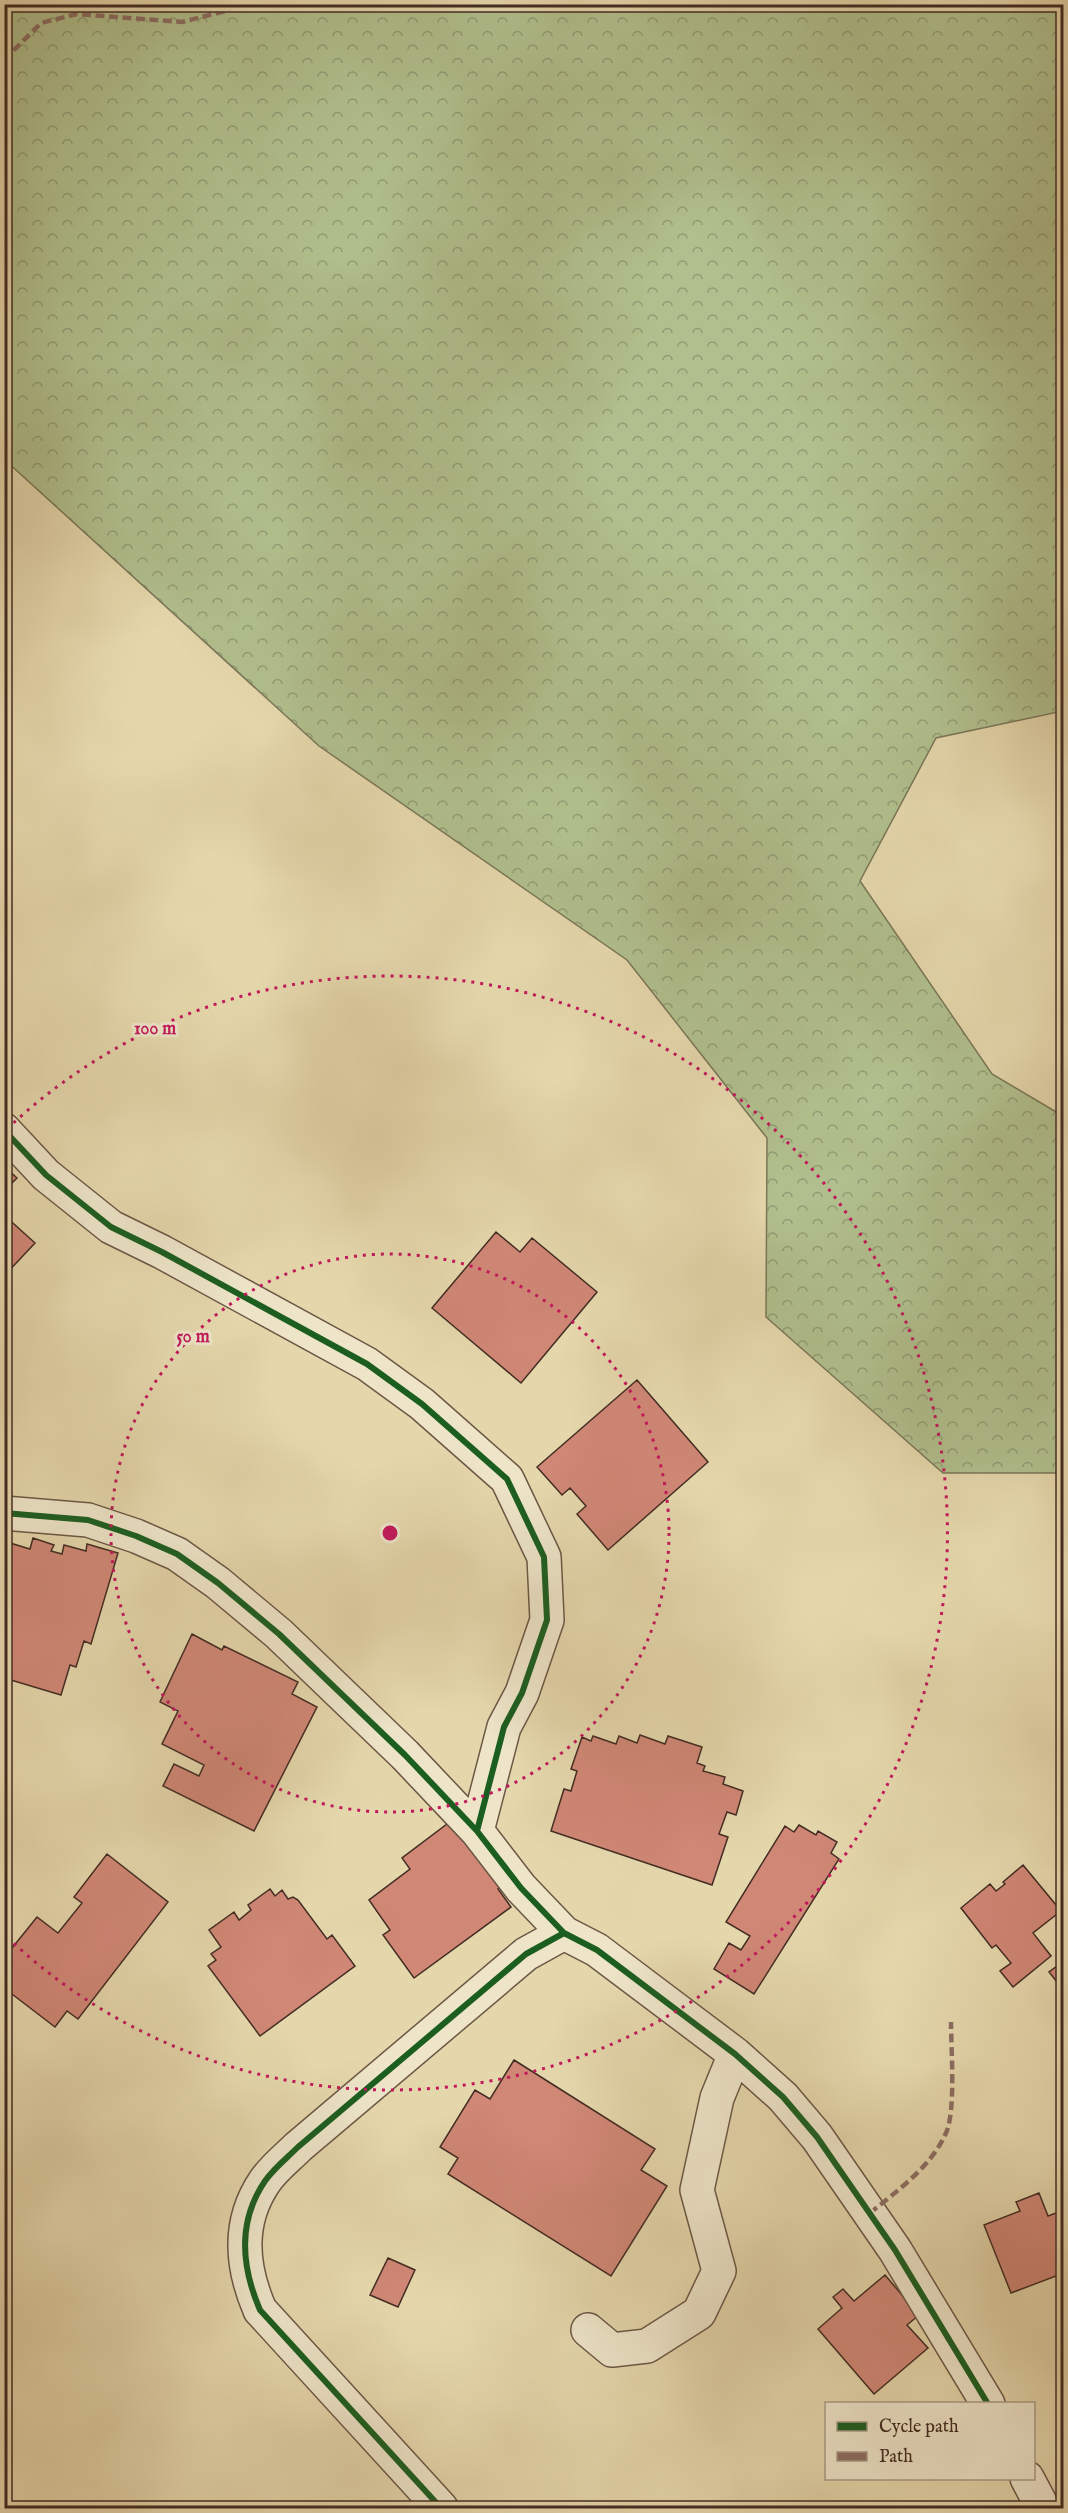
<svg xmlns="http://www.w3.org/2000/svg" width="1068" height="2513" font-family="'IM FELL English',serif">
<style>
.forest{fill:url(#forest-crowns);stroke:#7a7658;stroke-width:1.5}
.building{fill:#d08776;stroke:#432c23;stroke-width:1.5}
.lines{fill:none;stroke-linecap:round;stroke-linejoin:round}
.minor-casing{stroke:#6c5745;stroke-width:36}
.minor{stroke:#eee5c9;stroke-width:33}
.quiet{stroke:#8d6e63;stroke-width:4.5;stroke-dasharray:9 4.5;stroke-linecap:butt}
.cycleway-casing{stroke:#eee5c9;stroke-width:10}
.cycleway{stroke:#1b5e20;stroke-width:6}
.ring{fill:none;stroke:#c2185b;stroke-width:3;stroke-dasharray:3 6}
.centre{fill:#c2185b;stroke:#eee5c9;stroke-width:3}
.ring-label{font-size:18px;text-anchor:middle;font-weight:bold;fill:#c2185b;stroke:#eee5c9;stroke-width:6;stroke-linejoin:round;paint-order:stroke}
</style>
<defs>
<pattern id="forest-crowns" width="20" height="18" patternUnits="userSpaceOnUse" patternTransform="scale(1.5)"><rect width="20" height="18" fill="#b0bf8d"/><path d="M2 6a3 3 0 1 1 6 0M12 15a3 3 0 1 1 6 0" fill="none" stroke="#919b73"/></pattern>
</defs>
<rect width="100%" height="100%" fill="#e5d7ac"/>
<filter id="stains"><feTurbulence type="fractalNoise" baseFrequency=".00333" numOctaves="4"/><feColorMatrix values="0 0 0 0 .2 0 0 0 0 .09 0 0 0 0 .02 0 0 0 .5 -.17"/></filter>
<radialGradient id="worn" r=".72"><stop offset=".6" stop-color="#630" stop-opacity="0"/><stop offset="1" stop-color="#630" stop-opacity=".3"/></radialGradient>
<path class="forest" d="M 4,5 L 1063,5 L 1063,711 L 936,738 L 860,881 L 992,1074 L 1063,1116 L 1063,1473 L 943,1473 L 766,1317 L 767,1138 L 627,960 L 319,746 L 5,460 Z"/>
<path class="building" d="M 4,1166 L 17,1178 L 4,1191 Z
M 4,1215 L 35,1243 L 4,1276 Z
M 496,1232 L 520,1252 L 532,1238 L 597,1292 L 521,1383 L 432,1308 Z
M 637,1380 L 708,1462 L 608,1550 L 577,1514 L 586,1506 L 570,1488 L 562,1495 L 537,1467 Z
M 33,1538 L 54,1545 L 51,1551 L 62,1554 L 64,1545 L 86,1551 L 87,1544 L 118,1553 L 91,1644 L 84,1641 L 76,1667 L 70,1665 L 61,1695 L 4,1678 L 4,1602 L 8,1590 L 4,1589 L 4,1550 L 8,1551 L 10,1543 L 30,1549 Z
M 192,1634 L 222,1650 L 224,1646 L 298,1682 L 292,1694 L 317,1707 L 254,1831 L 163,1786 L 174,1764 L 199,1776 L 204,1765 L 162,1744 L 178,1711 L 160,1702 Z
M 640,1735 L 665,1744 L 668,1736 L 702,1747 L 697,1763 L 705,1766 L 703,1771 L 725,1777 L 723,1784 L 743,1791 L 736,1815 L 727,1812 L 719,1834 L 728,1837 L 712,1885 L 551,1831 L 564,1789 L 571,1791 L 577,1771 L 571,1769 L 582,1737 L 591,1741 L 593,1736 L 616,1744 L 619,1736 L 637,1743 Z
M 451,1821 L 505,1884 L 498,1889 L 511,1907 L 414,1978 L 383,1935 L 390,1930 L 369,1900 L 410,1869 L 402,1858 Z
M 799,1825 L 816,1835 L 818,1831 L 837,1842 L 831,1853 L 839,1859 L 754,1994 L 714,1969 L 729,1943 L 741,1950 L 750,1936 L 726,1922 L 785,1826 L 794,1832 Z
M 107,1854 L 168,1902 L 78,2019 L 67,2011 L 55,2027 L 4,1988 L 4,1958 L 37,1917 L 58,1933 L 82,1903 L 74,1897 Z
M 1023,1865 L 1061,1911 L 1033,1933 L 1051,1956 L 1013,1987 L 1000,1971 L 1011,1963 L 996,1945 L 992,1948 L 961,1908 L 990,1884 L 996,1891 L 1005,1884 L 1003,1882 Z
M 270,1889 L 275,1896 L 282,1890 L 288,1899 L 293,1897 L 298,1900 L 327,1939 L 332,1935 L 355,1966 L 260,2036 L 208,1966 L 216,1960 L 211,1954 L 221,1947 L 209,1930 L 234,1912 L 239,1920 L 251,1910 L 248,1905 Z
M 1064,1961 L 1064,1991 L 1049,1972 Z
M 514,2060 L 655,2149 L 641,2170 L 667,2186 L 611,2276 L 448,2174 L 458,2158 L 440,2147 L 475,2090 L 490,2099 Z
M 1039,2193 L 1048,2216 L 1064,2210 L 1064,2273 L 1011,2293 L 984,2225 L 1020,2211 L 1016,2202 Z
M 388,2258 L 415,2270 L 398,2307 L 370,2295 Z
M 885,2275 L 919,2315 L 907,2325 L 928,2348 L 874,2394 L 818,2329 L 842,2308 L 833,2297 L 843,2289 L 854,2301 Z"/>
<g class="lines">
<g class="minor-casing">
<path id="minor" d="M 4,1130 L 46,1175 L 111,1227 L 162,1252 L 367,1364 L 422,1404 L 507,1479 L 544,1557 L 547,1620 L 522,1693 L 504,1727 L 477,1831
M 4,1513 L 88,1520 L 136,1536 L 177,1554 L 218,1583 L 279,1634 L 405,1755 L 477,1831 L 521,1888 L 564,1933 L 597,1950 L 735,2054 L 783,2097 L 817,2137 L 895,2250 L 988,2404
M 588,2330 L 612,2350 L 647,2346 L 699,2313 L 719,2271 L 697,2190 L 717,2098 L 735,2054
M 1027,2478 L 1043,2508
M 441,2508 L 260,2310 C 241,2266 237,2222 265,2181 C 274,2168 287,2158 298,2147 L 526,1954 L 564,1933"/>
</g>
<use href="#minor" class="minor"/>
<path class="quiet" d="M 4,60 L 41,23 L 77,14 L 182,22 L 253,4
M 870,2213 C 897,2191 931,2167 946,2133 C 956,2111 951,2048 951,2022"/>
<g class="cycleway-casing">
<path id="cycleway" d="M 4,1130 L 46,1175 L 111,1227 L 162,1252 L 367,1364 L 422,1404 L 507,1479 L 544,1557 L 547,1620 L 522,1693 L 504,1727 L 477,1831
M 4,1513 L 88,1520 L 136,1536 L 177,1554 L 218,1583 L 279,1634 L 405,1755 L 477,1831 L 521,1888 L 564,1933 L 597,1950 L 735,2054 L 783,2097 L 817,2137 L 895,2250 L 988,2404
M 441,2508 L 260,2310 C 241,2266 237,2222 265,2181 C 274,2168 287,2158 298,2147 L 526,1954 L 564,1933"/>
</g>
<use href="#cycleway" class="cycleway"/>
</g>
<g class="ring">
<circle cx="390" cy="1533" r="279"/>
<path d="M7 1129A557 557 0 1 1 7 1937"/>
</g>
<circle cx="390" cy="1533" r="9" class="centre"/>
<g class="ring-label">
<text x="155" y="1034">100 m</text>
<text x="193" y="1342">50 m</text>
</g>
<rect width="1068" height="2513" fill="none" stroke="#e5d7ac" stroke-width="24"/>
<rect x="6" y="6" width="1056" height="2501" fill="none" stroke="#432c23" stroke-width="3"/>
<rect x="12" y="12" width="1044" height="2489" fill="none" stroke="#432c23" stroke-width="1.5"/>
<rect x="825" y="2402" width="210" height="78" fill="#eee5c9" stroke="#aa9b87" stroke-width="1.5"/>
<rect x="837" y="2422" width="30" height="9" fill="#1b5e20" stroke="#aa9b87" stroke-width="1.5"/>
<text x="879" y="2432" font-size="18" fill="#432c23">Cycle path</text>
<rect x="837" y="2452" width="30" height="9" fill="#8d6e63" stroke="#aa9b87" stroke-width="1.5"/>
<text x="879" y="2462" font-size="18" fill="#432c23">Path</text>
<rect width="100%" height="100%" filter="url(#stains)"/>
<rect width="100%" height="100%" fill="url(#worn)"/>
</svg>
